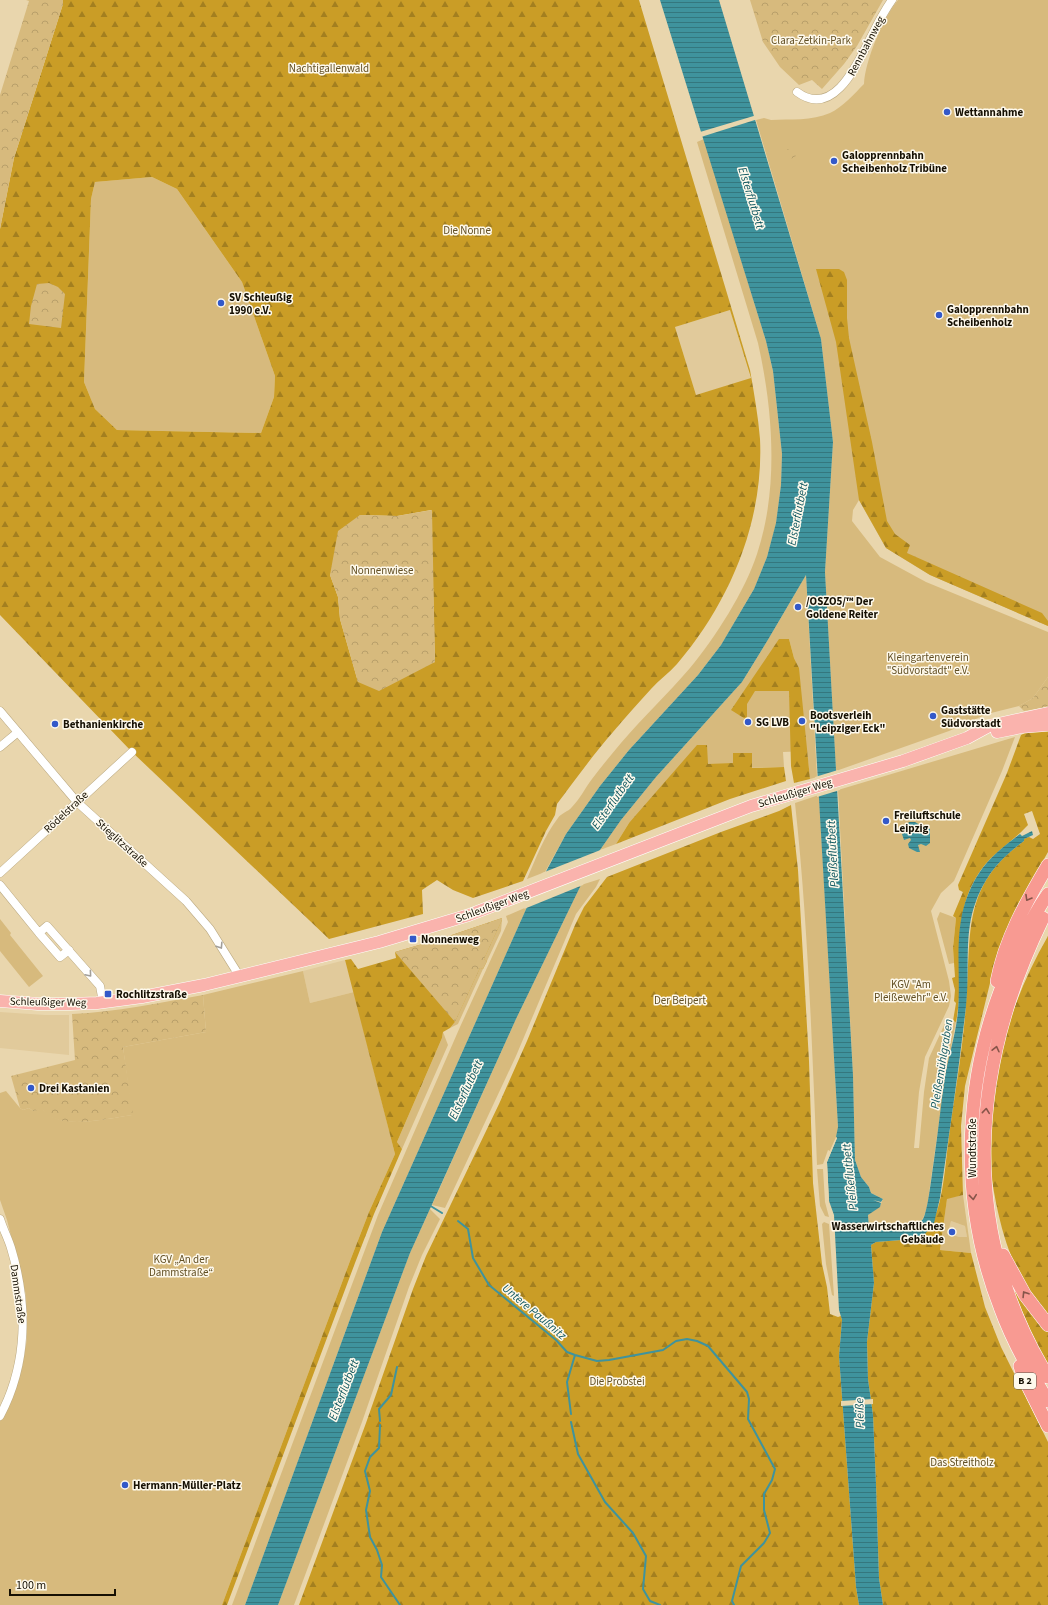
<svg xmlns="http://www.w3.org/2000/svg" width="1048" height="1605" font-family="'Source Sans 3',sans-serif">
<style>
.built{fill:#e1ca9b}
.green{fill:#d7ba7d;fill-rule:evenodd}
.forest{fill:url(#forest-firs);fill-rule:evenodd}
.park{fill:url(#park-crowns)}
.water{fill:url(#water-rules)}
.pier{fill:#e9d6ad}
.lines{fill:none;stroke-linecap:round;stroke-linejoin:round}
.stream{stroke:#3f939d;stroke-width:2}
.minor-casing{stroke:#bba981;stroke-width:9}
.primary-casing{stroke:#fff;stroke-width:13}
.trunk-casing{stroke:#fff;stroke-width:14}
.minor{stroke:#fff;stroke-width:8}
.primary{stroke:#fab3ad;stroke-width:12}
.trunk{stroke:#f89a92;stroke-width:13}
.oneway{stroke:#87554a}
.oneway2{stroke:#a29f9a}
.poi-dot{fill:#3359c9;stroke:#fef9ec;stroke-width:1.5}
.labels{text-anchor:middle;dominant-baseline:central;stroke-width:3;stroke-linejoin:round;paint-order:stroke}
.shield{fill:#fef9ec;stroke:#5c5649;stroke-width:1}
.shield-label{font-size:10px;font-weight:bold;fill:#161003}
.park-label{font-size:11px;fill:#624f23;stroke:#fef9ec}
.street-label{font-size:11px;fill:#161003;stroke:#fef9ec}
.poi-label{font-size:11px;font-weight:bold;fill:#161003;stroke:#fef9ec;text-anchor:start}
.water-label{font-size:12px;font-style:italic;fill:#10575f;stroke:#fef9ec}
</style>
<defs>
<pattern id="forest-firs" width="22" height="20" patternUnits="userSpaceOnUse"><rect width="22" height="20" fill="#ca9d26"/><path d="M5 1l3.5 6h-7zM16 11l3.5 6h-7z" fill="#a37f1f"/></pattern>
<pattern id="park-crowns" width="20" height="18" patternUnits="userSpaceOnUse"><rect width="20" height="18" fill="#d7ba7d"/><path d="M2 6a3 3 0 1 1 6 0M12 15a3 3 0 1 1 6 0" fill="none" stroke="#b89f6a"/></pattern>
<pattern id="water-rules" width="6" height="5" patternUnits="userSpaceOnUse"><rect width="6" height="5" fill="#3f939d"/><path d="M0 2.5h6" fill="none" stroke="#34777e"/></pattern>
</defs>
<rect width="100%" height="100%" fill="#e9d6ad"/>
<path class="built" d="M 730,310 L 751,379 L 696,395 L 675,327 Z
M 345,960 L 354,992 L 310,1003 L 303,971 Z
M 0,1012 L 45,1015 L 69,1015 L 69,1055 L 0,1048 Z
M 951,1221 L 965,1226 L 967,1237 L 959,1237 L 948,1233 Z"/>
<path class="green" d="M 898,0 L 1048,0 L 1048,626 L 930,575 L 886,548 L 859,500 L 853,510 L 852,521 L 880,557 L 926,582 L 1048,632 L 1048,677 L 1033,698 L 1019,706 L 987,714 L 949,731 L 836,771 L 825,572 L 833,442 L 821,339 L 756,120 L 764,118 L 771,120 C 790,119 812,121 830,113 C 843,107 854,94 864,84 C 865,61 883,18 898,0 Z
M 704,139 L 766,341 L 773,371 L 782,454 L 781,485 L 776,524 L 767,557 L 754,589 L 721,645 L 698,675 L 629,750 L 600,786 L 566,834 L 545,872 L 527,879 C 536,858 544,836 558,818 C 561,813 568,812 572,807 C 580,799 585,788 592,779 C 601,767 611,755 621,743 C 643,717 668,694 690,668 C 715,638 745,591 757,554 C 779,488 773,410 758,343 L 697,142 Z
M 152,177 L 177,189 L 242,282 L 275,376 L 274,397 L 261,433 L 117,430 L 95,409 L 84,382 L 91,199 L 95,182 Z
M 806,575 L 817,777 L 810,779 L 807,751 L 783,752 L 784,767 L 696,769 L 629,823 L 616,844 L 600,850 L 621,820 L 656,777 L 742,682 L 769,638 ZM 779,639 L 789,639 L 794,658 L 799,668 Z
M 1015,737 L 1002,771 L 954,881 L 941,893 L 931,911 L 949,981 L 951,996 L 949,1006 L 925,1057 L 919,1092 L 914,1148 L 919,1148 L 924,1092 L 929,1058 L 947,1019 L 956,1022 C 945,1076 938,1131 930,1186 C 929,1194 927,1215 921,1221 C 913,1229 893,1230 883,1227 L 882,1230 L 871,1231 L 869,1228 L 868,1215 L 880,1206 L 883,1199 L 871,1193 L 869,1187 L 861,1177 L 855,1160 L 853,1075 L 838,790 Z
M 819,795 L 838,1127 L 838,1135 L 830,1151 L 828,1150 L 823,1164 L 817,1165 C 812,1044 808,923 795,803 Z
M 600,879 L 596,887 L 576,914 L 516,1056 L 445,1208 L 432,1205 L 516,1019 L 581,885 Z
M 527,907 L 382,1232 L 245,1605 L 232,1605 L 378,1215 L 460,1027 L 508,922 L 506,916 Z
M 940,912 L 956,918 L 953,948 L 954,963 L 949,964 L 937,919 Z
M 0,919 L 11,933 L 10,935 L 43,976 L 29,987 L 0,951 Z
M 502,920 L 501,931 L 487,961 L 484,959 Z
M 480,968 L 483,969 L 458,1024 L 450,1028 L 455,1022 Z
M 303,971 L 310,1003 L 354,992 L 395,1154 L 369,1212 L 350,1261 L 222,1605 L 0,1605 L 0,1421 L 8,1406 L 22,1368 L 27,1339 L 26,1295 L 7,1220 L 0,1200 L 0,1093 L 6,1091 L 20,1108 L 23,1110 L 29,1108 L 33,1111 L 42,1108 C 57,1132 109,1118 132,1115 L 123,1047 L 206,1032 L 203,995 Z
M 443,1032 L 448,1045 L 402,1149 L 397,1142 L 442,1038 Z
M 817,1169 L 823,1169 L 825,1202 L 829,1217 L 825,1216 L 820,1206 Z
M 963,1195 L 971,1253 L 940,1250 L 947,1198 ZM 951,1221 L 965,1226 L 967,1237 L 959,1237 L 948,1233 Z
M 430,1209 L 440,1219 L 422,1255 L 409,1287 L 362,1422 L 294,1605 L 278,1605 L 410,1253 Z
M 824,1222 L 829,1224 L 834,1296 L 832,1295 L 826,1264 L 822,1224 Z"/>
<path class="forest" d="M 63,0 L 639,0 L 750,370 C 754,393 758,415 760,439 C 764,521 730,602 677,664 C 669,673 659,680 651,689 C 638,703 625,718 613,732 C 593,755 575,780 557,804 L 555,815 L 546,831 L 523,881 L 473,898 L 453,890 L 437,880 L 422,890 L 423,914 L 329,939 L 132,752 L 0,615 L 0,229 L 14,158 L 63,4 ZM 152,177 L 177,189 L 242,282 L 275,376 L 274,397 L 261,433 L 117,430 L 95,409 L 84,382 L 91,199 L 95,182 ZM 730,310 L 751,378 L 696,395 L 675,327 ZM 431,510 L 435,662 L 358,682 L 340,619 L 338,597 L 330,575 L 360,515 L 397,516 Z
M 816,269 L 839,269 L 844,272 L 847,280 L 847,318 L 849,338 L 872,442 L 887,521 L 895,534 L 910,545 L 907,553 L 1042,613 L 1048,621 L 1048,626 L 930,575 L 886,548 L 859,500 L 836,342 Z
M 779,639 L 789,639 L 794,658 L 799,668 L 810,779 L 794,783 L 791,766 L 789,691 L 755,691 L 747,704 L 747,720 L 731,710 Z
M 1048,730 L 1048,852 L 1022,898 L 1011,921 L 991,979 L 981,1020 L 965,1086 L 961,1126 L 963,1195 L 947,1199 L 940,1250 L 971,1253 L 985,1307 L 1001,1347 L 1048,1442 L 1048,1605 L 883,1605 L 879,1578 L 876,1484 L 873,1415 L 868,1379 L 867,1342 L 874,1283 L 871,1245 L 876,1242 L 914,1239 C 920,1232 935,1219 937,1211 C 944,1191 946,1158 949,1136 C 955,1092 963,1048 966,1004 C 972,936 960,886 1024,841 L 1023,839 L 1029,837 L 1033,839 L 1040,834 L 1032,811 L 1024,814 L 1028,825 L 1026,827 C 1010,844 989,855 977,876 C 949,921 966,973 956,1022 L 953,1021 L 956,1003 L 954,1001 L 955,990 L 952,978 L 955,977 L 953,948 L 956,918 L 953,916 L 963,892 L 959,890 L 958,885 L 1007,773 L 1021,735 L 1027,732 Z
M 697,745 L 707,745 L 708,764 L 733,763 L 733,753 L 752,753 L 752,768 L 784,767 L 786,781 L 730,799 L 616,844 L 629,823 Z
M 791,805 L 798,870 L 809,1061 L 813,1183 L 822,1264 L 827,1287 L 830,1314 L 838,1317 L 841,1316 L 842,1320 L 839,1356 L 856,1587 L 859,1605 L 299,1605 L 366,1423 L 413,1289 L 426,1256 L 499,1104 L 527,1041 L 575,925 L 584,907 L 607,877 L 721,832 L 779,811 Z
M 502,918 L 502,920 L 484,959 L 487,961 L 483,969 L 480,968 L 455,1022 L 450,1028 L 443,1032 L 442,1038 L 397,1142 L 402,1149 L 374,1214 L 355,1263 L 227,1605 L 222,1605 L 350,1261 L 369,1212 L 395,1154 L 345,960 L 351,959 L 358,969 L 396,958 L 395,952 L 443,938 Z
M 1048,936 L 1048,1314 C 1020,1284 1007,1252 998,1212 C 995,1199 993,1186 991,1174 C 989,1164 990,1153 990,1143 C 989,1070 1012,999 1048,936 Z
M 1005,1266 L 1048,1329 L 1048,1366 C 1031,1334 1017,1301 1005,1266 Z"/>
<path class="park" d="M 26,0 L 63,0 L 63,4 L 14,158 L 0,229 L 0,95 L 29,1 Z
M 750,0 L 883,0 L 857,46 L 844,64 L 822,89 L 812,80 L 799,85 L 780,67 L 763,42 Z
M 796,145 L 801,153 L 791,159 L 786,150 Z
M 49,283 L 58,287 L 65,294 L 61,328 L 29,324 L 31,306 L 37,284 Z
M 432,510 L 435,662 L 379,691 L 358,682 L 340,619 L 338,597 L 330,575 L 338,531 L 360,515 L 397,516 Z
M 1048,677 L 1048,707 L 1024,711 L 1019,706 L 1033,698 Z
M 502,918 L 502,920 L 484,959 L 487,961 L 483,969 L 480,968 L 455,1022 L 395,952 L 443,938 Z
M 203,995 L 206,1032 L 123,1047 L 133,1115 C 109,1118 57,1132 42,1109 L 33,1111 L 29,1108 L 23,1110 L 20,1108 L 11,1076 L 75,1060 L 72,1014 C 116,1012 159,1003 203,995 Z"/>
<path class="water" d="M 660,0 L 719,0 L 821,339 L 833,442 L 825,572 L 853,1075 L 855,1160 L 861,1177 L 869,1187 L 871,1193 L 883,1199 L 881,1202 L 873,1200 L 881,1203 L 880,1207 L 868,1215 L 869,1228 L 871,1230 L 882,1230 L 883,1227 C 893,1230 916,1230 923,1219 C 928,1211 932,1172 934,1160 C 938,1132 941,1104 945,1076 C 949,1055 956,1033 958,1011 C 961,975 954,938 965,903 C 977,868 992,855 1020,834 L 1022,836 L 1032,831 L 1033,835 L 1024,839 L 1024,841 C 1000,858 983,878 974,907 C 964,938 970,973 966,1006 C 959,1070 949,1134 940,1198 L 934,1223 L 925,1234 L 914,1239 L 876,1242 L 871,1245 L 874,1283 L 867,1342 L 868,1379 L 873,1415 L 876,1484 L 879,1578 L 883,1605 L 859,1605 L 856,1587 L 839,1356 L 842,1320 L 839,1310 L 834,1215 L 829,1201 L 827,1162 L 837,1138 L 836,1137 L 838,1127 L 806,575 L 769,638 L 742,682 L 656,777 L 621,820 L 600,850 L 581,885 L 516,1019 L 410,1253 L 278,1605 L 245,1605 L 382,1232 L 527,907 L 566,834 L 600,786 L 629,750 L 698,675 L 721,645 L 754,589 L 767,557 L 776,523 L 781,485 L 782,454 L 773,371 L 766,341 Z
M 909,822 L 915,822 L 920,825 L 925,825 L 930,829 L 930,843 L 926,846 L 921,844 L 918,845 L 920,852 L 917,852 L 909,848 L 908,844 L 911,840 L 910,838 L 904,840 L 902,834 L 904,833 L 906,826 Z"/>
<path class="pier" d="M 757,115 L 758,119 L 701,137 L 700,132 Z
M 838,770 L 840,790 L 817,797 L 815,777 Z
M 603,849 L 583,885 L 524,909 L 542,873 Z
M 836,1137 L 837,1138 L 827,1162 L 829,1201 L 827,1201 L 825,1162 Z
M 873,1399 L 873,1404 L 841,1406 L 841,1401 Z"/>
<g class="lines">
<path class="stream" d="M 429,1205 L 442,1213
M 458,1221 L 468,1229 L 473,1258 L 489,1285 L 556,1340 L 567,1352 L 575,1355 L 597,1361 L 609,1360 L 663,1350 L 676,1341 L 687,1339 L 697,1341 L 708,1346 L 747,1392 L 749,1399 L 748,1419 L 775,1469 L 772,1480 L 764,1494 L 764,1510 L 770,1533 L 764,1543 L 741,1566 L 732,1601 L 734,1605
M 571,1414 L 567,1382 L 575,1355
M 380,1421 L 379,1409 L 391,1395 L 397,1367
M 571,1422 L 578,1454 L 605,1502 L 633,1533 L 646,1556 L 643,1589 L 650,1601 L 660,1605
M 380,1425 L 379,1448 L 370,1457 L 365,1471 L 370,1491 L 366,1510 L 370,1537 L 377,1550 L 382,1565 L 381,1577 L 400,1605"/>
<g class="minor-casing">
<path id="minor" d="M 797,92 C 835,120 859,60 872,35 C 878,23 884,11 892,0
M 0,711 L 77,802 L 186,901 L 210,929 L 240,977
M 0,747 L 18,732
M 0,873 L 132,752
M 0,885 L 39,933
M 69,950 L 60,957 L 39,933 L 47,926 L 100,986 L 103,1002
M 0,1219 C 3,1229 8,1238 11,1248 C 28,1304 28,1363 0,1416"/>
</g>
<g class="primary-casing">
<path id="primary" d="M 997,732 L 1022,727 L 1048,725
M 0,1001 L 38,1004 L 70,1004 L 97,1003 L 142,997 L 204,985 L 379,942 L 469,915 L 751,806 L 903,761 L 967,738 L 989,726 L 1048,713"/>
</g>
<g class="trunk-casing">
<path id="trunk" d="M 1048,894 C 1033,915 1022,939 1012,963 C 963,1070 957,1197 1000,1307 C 1012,1340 1029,1371 1048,1401
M 1043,918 C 970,1068 958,1230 1048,1377
M 997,981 C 1005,939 1026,902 1048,865
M 1003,1255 L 1025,1295 L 1048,1325
M 1020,1366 L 1023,1376 L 1048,1426"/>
</g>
<use href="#minor" class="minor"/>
<use href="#primary" class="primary"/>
<use href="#trunk" class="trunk"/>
</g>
<defs><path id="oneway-chevron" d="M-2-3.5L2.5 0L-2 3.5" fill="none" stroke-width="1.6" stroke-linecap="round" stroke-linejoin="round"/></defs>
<g class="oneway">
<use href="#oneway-chevron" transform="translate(1028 898) rotate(120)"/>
<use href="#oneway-chevron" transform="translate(996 1049) rotate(-77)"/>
<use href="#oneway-chevron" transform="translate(986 1111) rotate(-84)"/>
<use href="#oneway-chevron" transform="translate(973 1197) rotate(84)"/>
<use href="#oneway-chevron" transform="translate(1025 1294) rotate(-122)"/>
</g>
<g class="oneway2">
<use href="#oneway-chevron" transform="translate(220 946) rotate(57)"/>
<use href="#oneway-chevron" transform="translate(89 974) rotate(50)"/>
</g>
<g class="poi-dot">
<circle cx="947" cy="112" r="4"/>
<circle cx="834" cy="161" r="4"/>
<circle cx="221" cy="303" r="4"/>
<circle cx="939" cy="315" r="4"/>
<circle cx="798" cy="607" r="4"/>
<circle cx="933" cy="716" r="4"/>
<circle cx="802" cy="721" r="4"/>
<circle cx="748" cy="722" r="4"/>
<circle cx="55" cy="724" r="4"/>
<circle cx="886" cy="821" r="4"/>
<rect x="409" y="935" width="8" height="8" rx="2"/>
<rect x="104" y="990" width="8" height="8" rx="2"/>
<circle cx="31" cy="1088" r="4"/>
<circle cx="952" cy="1232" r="4"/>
<circle cx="125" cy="1485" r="4"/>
</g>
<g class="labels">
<rect class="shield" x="1014" y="1373" width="22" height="16" rx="3"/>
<g class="shield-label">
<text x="1025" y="1381">B 2</text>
</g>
<g class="park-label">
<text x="811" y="40">Clara-Zetkin-Park</text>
<text x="329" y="68">Nachtigallenwald</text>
<text x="467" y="230">Die Nonne</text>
<text x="382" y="570">Nonnenwiese</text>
<text x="928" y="657">Kleingartenverein<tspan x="928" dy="13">"Südvorstadt" e.V.</tspan></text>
<text x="911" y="984">KGV "Am<tspan x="911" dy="13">Pleißewehr" e.V.</tspan></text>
<text x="680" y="1000">Der Beipert</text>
<text x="181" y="1259">KGV „An der<tspan x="181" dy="13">Dammstraße“</tspan></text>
<text x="617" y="1381">Die Probstei</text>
<text x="962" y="1462">Das Streitholz</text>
</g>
<g class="street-label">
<text transform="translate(866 46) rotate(-62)">Rennbahnweg</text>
<text transform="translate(795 793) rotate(-17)">Schleußiger Weg</text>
<text transform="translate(66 812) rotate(-43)">Rödelstraße</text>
<text transform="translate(122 843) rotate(42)">Stieglitzstraße</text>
<text transform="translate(492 906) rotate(-20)">Schleußiger Weg</text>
<text transform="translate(48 1002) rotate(1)">Schleußiger Weg</text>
<text transform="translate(972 1148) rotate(-90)">Wundtstraße</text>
<text transform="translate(18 1294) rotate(82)">Dammstraße</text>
</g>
<g class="poi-label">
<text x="955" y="112">Wettannahme</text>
<text x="842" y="155">Galopprennbahn<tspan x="842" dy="13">Scheibenholz Tribüne</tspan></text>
<text x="229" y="297">SV Schleußig<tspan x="229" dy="13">1990 e.V.</tspan></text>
<text x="947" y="309">Galopprennbahn<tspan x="947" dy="13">Scheibenholz</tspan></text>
<text x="806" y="601">/OSZO5/™ Der<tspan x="806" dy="13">Goldene Reiter</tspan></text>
<text x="941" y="710">Gaststätte<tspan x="941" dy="13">Südvorstadt</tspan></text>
<text x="810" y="715">Bootsverleih<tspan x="810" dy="13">"Leipziger Eck"</tspan></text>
<text x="756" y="722">SG LVB</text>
<text x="63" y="724">Bethanienkirche</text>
<text x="894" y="815">Freiluftschule<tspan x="894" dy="13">Leipzig</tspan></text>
<text x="421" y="939">Nonnenweg</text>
<text x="116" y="994">Rochlitzstraße</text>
<text x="39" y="1088">Drei Kastanien</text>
<text x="944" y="1226" text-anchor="end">Wasserwirtschaftliches<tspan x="944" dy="13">Gebäude</tspan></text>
<text x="133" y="1485">Hermann-Müller-Platz</text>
</g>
<g class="water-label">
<text transform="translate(751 198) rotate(73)">Elsterflutbett</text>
<text transform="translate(798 514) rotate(-79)">Elsterflutbett</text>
<text transform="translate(613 802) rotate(-55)">Elsterflutbett</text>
<text transform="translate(833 854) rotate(-93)">Pleißeflutbett</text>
<text transform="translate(942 1064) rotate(-81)">Pleißemühlgraben</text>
<text transform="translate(466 1090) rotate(-65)">Elsterflutbett</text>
<text transform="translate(850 1177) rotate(-96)">Pleißeflutbett</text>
<text transform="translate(534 1312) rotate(40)">Untere Paußnitz</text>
<text transform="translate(344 1390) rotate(-69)">Elsterflutbett</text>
<text transform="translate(860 1413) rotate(-91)">Pleiße</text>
</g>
</g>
<path d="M10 1589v6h105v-6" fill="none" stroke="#161003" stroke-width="2"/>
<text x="16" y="1589" font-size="12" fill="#161003" stroke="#fef9ec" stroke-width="3" paint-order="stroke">100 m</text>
</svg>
